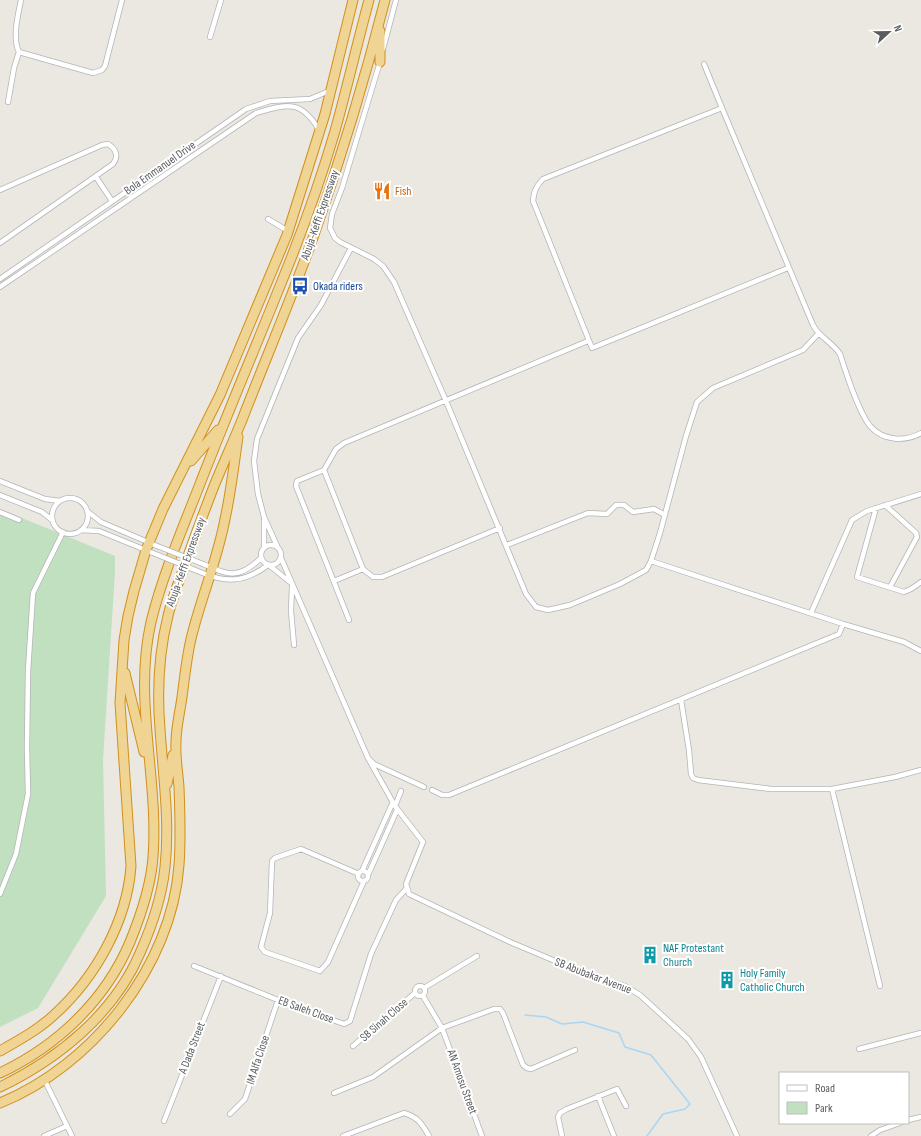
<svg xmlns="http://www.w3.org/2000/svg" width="921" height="1136" font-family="'Sofia Sans Condensed',sans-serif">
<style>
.green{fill:#c1e0c0}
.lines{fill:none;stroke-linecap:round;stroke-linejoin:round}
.stream{stroke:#a8d6f4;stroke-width:1.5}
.street-casing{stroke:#b2b4b7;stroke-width:6}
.highway-casing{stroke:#d1901b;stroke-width:11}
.street{stroke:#fff;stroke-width:4.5}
.highway{stroke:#efd493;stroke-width:9}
.street-bridge-casing{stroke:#b2b4b7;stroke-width:6;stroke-linecap:butt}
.street-bridge{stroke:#fff;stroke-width:4.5}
.labels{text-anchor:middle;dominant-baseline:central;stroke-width:4;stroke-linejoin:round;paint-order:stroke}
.street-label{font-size:12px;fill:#5a5d60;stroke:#fff}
.food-label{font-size:12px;fill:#c56008;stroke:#fff;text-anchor:start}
.transit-label{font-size:12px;fill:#164399;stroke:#fff;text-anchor:start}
.culture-label{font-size:12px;fill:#0d838f;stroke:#fff;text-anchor:start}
</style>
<rect width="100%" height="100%" fill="#ebe8e1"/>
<path class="green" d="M 0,509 L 115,556 L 115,572 L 103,760 L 106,896 L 38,1008 L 0,1027 Z"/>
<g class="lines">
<path class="stream" d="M 525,1015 L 546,1017 L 562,1024 L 583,1022 L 619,1033 L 625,1047 L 651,1055 L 690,1104 L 685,1109 L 663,1114 L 647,1136"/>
<g class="street-casing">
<path id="street" d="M 21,0 C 18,15 12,38 19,52 L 93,73 L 102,70 L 105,66 L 122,0
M 210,37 L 221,0
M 383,49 L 396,0
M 380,62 L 342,188 L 332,214 L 330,228 L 335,238 L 340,242 L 374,259 L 383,266 L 394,282 L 446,401 L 526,594 L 536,607 L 548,610 L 570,605 L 620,584 L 646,570 L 651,561 L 660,533 L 686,436 L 697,402 L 713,388 L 803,350 L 818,334
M 704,64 L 722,108
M 8,102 L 14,68 L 19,52
M 96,177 L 112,201
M 0,190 L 102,145 L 108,144 C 116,149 119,156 113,164 L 0,243
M 268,219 L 288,231
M 788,268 L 592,348 L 533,201 C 534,191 536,186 543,179 L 722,108 L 813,325 C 819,337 832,342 840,354 C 846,373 858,411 870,426 C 883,441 905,442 921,433
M 0,279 L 246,109 L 270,101 L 310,99 L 329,91
M 0,287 L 256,113 C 287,104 301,99 319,130
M 324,470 L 363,569 L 373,577 L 382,577 L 500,528
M 0,481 L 45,499 L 60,501
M 0,495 L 42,512 L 52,520
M52 516a18 18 0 1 1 36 0a18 18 0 1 1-36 0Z
M 885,505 L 916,533 L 917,537 L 890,587
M 876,508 L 857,577 L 904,592 L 911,589 L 921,582
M 87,511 L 101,522 L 157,546
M 0,512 L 19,520
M 81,530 L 99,531 L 153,553
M261 555a10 10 0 1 1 20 0a10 10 0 1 1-20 0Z
M 507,545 L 588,513 L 607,514 L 616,505 L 624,505 L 633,512 L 654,509 L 665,515
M 264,548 L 264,520
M 278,548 L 264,517 L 258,494 L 254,461 L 257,439 L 298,338 L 321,305 L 351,248
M 281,558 L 368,758 L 374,764 L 424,787
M 651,561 L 843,624 L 904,642 L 921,651
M 203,564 C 229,575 238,580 261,558
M 270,566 L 290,582
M 200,572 C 226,583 244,583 268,565
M 334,581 L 363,569
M 292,586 L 291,611 L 294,645
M 811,613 L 852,520 L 867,511 L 921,494
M 349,620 L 296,486 L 297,481 L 324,470 L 336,449 L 344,443 L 588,341
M 681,700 L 689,750 L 691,774 L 693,778 L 698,780 L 771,789 L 832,789 L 895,777 L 921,770
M 368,758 L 395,806 L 423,842 L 406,884 L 409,894 L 510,942 L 586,974 L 625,986 L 640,995 L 688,1039 L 701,1057 L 737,1136
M 832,789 L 880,986
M 432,790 L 442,795 L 449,795 L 839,634 L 843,624
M 395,806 L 401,791
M 362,871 L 393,802
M358 876a5 5 0 1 1 10 0a5 5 0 1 1-10 0Z
M 359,874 L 301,849 L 275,858 L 272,861 L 270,913 L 261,947 L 265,952 L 320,971 L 328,962 L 364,881
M 368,875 L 397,810
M 0,894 L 16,854 L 28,794 L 27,747 L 28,671 L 33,593 L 63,532
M 194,966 L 278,1000 L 344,1024 L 350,1021 L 371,954 L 396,900 L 406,889
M415 991a5 5 0 1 1 10 0a5 5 0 1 1-10 0Z
M 424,988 L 477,956
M 423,996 L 442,1028 L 482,1136
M 353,1046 L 415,993
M 859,1049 L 921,1033
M 44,1079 L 72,1136
M 334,1093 L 373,1077 L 442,1028 L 494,1009 L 500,1009 L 503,1013 L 523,1065 L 527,1068 L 531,1069 L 575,1050
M 598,1096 L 614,1136
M 230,1114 L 245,1099 L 278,1000
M 908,1120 L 921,1117
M 164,1121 L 221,976
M 44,1136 L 67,1126
M 343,1136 L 404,1113 C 418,1117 422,1124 429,1136
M 562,1136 L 558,1117 L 560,1113 L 567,1109 L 617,1089 L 626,1106
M 871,1136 L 880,1130 L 900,1123"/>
</g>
<g class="highway-casing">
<path id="highway" d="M 380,31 L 380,62
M 191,461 L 218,430
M 125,673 L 144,752
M 167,784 L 173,755
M 0,1051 C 19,1040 38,1030 54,1015 C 95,978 127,922 131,866 L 120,703 L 124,640 L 128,616 L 134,591 L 146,550 L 163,509 L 220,395 L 287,235 L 325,114 L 353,0
M 0,1073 C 57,1046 105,1001 130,942 C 141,915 151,886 153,857 C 159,779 133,700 151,622 C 162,577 181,532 198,489 C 225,419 254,351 282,281 C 302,232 320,182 335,131 C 347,88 357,44 369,0
M 0,1087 C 58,1059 114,1014 140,953 C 152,926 162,896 165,867 C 170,821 163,775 160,729 C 157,692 159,652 168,616 C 172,598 179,581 185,565 C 194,538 204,512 214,486 C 223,464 233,442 242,420 C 266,358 292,297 314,235 C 341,158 365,79 385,0
M 0,1103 C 92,1066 172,966 179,865 C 181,839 180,813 179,787 C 178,772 175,757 176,742 C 176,727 180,712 182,697 C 185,675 187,652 193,631 C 203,593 218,557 225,519 C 231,492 234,464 238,437"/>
</g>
<use href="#street" class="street"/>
<use href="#highway" class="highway"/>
<g class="street-bridge-casing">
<path id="street-bridge" d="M 157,546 L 203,564
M 153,553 L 200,572"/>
</g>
<use href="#street-bridge" class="street-bridge"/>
</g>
<defs>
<g id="restaurant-bare" transform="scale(1.38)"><path d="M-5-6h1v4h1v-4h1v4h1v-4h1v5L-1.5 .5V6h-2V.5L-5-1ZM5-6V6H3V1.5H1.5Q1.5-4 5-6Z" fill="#e8710a" stroke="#fff" stroke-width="2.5" paint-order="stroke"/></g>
<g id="bus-bare" transform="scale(1.38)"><path d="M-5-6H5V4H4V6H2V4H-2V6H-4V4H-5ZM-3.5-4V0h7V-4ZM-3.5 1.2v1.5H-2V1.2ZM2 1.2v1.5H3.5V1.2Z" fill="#1a4fb4" stroke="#fff" stroke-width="2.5" paint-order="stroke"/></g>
<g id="building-bare" transform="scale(1.38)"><path d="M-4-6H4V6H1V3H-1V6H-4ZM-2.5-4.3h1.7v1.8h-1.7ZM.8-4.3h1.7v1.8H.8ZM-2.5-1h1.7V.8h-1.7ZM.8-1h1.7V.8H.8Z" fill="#0f9aa8" stroke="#fff" stroke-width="2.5" paint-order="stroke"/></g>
</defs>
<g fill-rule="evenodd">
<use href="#restaurant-bare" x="382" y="191"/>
<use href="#bus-bare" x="300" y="286"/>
<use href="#building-bare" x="650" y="955"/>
<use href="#building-bare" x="727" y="980"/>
</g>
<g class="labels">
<g class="street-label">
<text transform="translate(160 168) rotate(-35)">Bola Emmanuel Drive</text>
<text transform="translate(320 215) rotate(-71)">Abuja-Keffi Expressway</text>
<text transform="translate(186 562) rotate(-70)">Abuja-Keffi Expressway</text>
<text transform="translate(593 976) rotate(21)">SB Abubakar Avenue</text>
<text transform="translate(306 1010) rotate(20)">EB Saleh Close</text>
<text transform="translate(384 1020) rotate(-41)">SB Sinah Close</text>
<text transform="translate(192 1048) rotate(-69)">A Dada Street</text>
<text transform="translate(258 1060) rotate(-72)">IM Alfa Close</text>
<text transform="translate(462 1082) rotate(70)">AN Amosu Street</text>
</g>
<g class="food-label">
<text x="395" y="191">Fish</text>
</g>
<g class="transit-label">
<text x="313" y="286">Okada riders</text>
</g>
<g class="culture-label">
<text x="663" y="948">NAF Protestant<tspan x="663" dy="14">Church</tspan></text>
<text x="740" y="973">Holy Family<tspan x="740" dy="14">Catholic Church</tspan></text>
</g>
</g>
<rect x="779" y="1072" width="130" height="52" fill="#ffffff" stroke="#bdbebf"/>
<rect x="787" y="1085" width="20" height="6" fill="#ffffff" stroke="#bdbebf"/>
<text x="815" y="1092" font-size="12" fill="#5a5d60">Road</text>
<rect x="787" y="1102" width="20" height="12" fill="#c1e0c0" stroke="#bdbebf"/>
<text x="815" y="1112" font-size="12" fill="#5a5d60">Park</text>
<g transform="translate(889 32) rotate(68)" stroke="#ffffff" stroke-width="3" paint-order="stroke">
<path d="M0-3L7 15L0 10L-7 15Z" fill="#5a5d60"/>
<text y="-6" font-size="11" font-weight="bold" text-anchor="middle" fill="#5a5d60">N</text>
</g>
</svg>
